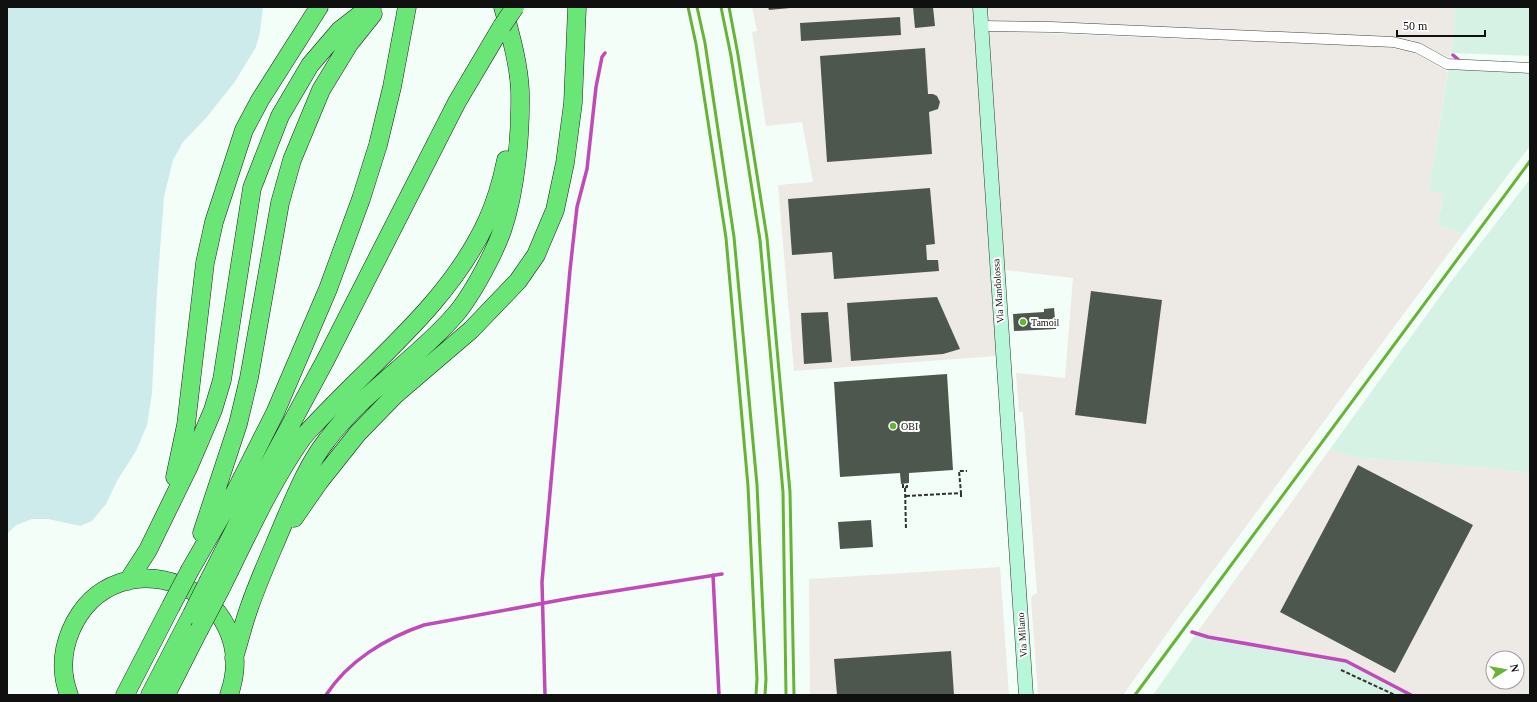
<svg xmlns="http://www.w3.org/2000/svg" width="1537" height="702" font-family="'Times New Roman',serif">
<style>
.industrial{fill:#ede9e5;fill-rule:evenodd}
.farmland{fill:#d5f2e5}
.pitch{fill:#cdebeb}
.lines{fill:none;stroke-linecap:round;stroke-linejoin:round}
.stream{stroke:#c14abb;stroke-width:3.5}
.building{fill:#4d574d}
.street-casing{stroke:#434343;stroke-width:11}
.secondary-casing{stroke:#323232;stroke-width:15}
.highway-casing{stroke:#212121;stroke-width:19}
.path{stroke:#323232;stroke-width:2;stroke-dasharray:4 2;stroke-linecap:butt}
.street{stroke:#fff;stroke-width:10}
.secondary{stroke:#b5f7d8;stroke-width:14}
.highway{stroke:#69e676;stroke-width:18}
.rail{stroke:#67b334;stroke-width:3}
.highway-bridge-casing{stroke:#212121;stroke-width:19;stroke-linecap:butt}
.highway-bridge{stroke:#69e676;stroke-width:18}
.poi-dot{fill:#67b334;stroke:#fff;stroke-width:1.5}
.labels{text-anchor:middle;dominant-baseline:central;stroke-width:4;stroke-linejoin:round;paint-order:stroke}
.street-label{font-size:10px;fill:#101010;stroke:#fff}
.poi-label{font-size:10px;fill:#101010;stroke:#fff;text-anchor:start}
</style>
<rect width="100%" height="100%" fill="#f3fef8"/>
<path class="industrial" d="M 752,7 L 973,7 L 996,356 L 794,371 L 778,185 L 813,182 L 802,122 L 766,126 L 752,32 L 757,31 Z
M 988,7 L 1455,7 L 1454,33 L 1450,58 L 1412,40 L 989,21 Z
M 989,31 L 1386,47 L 1413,52 L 1448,72 L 1429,190 L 1443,193 L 1438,225 L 1463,234 L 1178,618 L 1123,695 L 1038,695 L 1031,599 L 1032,596 L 1037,593 L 1023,412 L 1019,412 L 1016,373 L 1065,378 L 1073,278 L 1005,270 Z
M 1330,449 L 1352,457 L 1492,468 L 1530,473 L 1530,695 L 1414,695 L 1346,660 L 1207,635 L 1198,631 ZM 1493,658 L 1517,658 L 1517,682 L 1493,682 Z
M 1000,567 L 1009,695 L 810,695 L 809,579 Z"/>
<path class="farmland" d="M 1455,7 L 1530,7 L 1530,56 L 1451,53 L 1454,33 Z
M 1449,67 L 1530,71 L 1530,146 L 1463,234 L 1438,225 L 1443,194 L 1429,190 Z
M 1530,179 L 1530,473 L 1492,468 L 1352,457 L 1330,449 L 1449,284 Z
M 1198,631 L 1207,635 L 1346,660 L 1414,695 L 1153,695 Z"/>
<path class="pitch" d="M 7,7 L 263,7 L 260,32 L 256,47 L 234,83 L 206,118 L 183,142 L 173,160 L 164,197 L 157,291 L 152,393 L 147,425 L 136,451 L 117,481 L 106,504 L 92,521 L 80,526 L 48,519 L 32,519 L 16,525 L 7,534 Z"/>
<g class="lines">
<path class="stream" d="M 1453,55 L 1460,61 L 1462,61
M 713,575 L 719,695
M 1192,632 L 1208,637 L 1346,661 L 1411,695
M 326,695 C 348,661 386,638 424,625 L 577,597 L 722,574
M 545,695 L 542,582 L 570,270 L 577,207 L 587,169 L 596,87 L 602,57 L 605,53"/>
</g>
<path class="building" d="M 768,7 L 790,7 L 790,8 L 769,10 Z
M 913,7 L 933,7 L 935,26 L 915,28 Z
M 900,17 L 901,35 L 801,41 L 800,23 Z
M 925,48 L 928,94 L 933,94 L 937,96 L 940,102 L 938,109 L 929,112 L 932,154 L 827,162 L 820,56 Z
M 930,188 L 935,244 L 926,245 L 927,260 L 938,260 L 939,271 L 834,279 L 832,252 L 792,255 L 788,199 Z
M 1091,291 L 1162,300 L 1146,424 L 1075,415 Z
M 937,297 L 960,349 L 943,354 L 851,361 L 847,303 Z
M 1054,308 L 1056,329 L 1014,331 L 1013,314 L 1044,312 L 1044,309 Z
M 828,312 L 832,362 L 804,364 L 801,313 Z
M 947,374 L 953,470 L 909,473 L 909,483 L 901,484 L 900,473 L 840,477 L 834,382 Z
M 1358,465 L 1473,525 L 1395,673 L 1280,612 Z
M 871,520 L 873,547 L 840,549 L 838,522 Z
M 951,651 L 954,695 L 837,695 L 834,659 Z"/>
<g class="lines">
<g class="street-casing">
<path id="street" d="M 981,26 L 1051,27 L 1393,42 L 1418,48 L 1447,64 L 1530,68"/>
</g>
<g class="secondary-casing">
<path id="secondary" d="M 980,7 L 1026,695"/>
</g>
<g class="highway-casing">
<path id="highway" d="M 175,477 L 186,425 L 205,263 L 214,222 L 244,130 L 260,100 L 319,7
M 294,518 L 319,482 L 358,433 L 395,395 L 471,330 L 518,281 L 536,255 L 555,210 L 565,163 L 573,103 L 577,7
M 202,533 L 238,424 L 249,378 L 280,203 L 292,160 L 321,90 L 349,44 L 373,14
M 190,570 L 235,492 L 275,413 L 328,289 L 361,199 L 378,145 L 392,87 L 407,7
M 209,580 L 242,515 L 326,359 L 457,102 L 502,26
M 128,581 L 148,550 L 189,466 L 213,410 L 222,380 L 252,188 L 280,116 L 310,65 L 340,30 L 362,13 L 372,7
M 221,588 C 246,538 271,482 303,437 C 365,367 447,308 487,221 C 496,201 502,180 506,160
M 234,658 C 239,642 243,625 249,608 C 259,579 272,551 284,522 C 296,494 308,464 327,440 C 363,392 416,360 455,315 C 464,305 471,293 478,281 C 487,265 496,248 502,231 C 516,191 521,133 520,91 C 519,64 510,33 503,7
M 69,695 C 61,674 62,651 71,630 C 115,530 266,589 229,695
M 125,695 L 171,606
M 150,695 L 192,614
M 166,695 L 199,630"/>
</g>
<path class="path" d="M 903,484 L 903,488 L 907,487 L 907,483
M 905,488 L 906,530
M 961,493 L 961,499
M 906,496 L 961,493 L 959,471 L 967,471
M 1341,670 L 1395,695"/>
<use href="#street" class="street"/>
<use href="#secondary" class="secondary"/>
<use href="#highway" class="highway"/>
<path class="rail" d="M 688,7 L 696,44 L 726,238 L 748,486 L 757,679 L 756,695
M 697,7 L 705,43 L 734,237 L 757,485 L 766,679 L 765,695
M 721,7 L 731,56 L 760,240 L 783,492 L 786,695
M 729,7 L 738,55 L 767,238 L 790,492 L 794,695
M 1135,695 L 1530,161"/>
<g class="highway-bridge-casing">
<path id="highway-bridge" d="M 502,26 L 515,7
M 171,606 L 190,570
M 192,614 L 209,580
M 199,630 L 221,588"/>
</g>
<use href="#highway-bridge" class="highway-bridge"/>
</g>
<g class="poi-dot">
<circle cx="1023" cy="322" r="4"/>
<circle cx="893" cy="426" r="4"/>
</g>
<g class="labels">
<g class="street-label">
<text transform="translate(998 291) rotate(-94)">Via Mandolossa</text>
<text transform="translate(1022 635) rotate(-94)">Via Milano</text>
</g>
<g class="poi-label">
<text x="1031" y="322">Tamoil</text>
<text x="901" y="426">OBI</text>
</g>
</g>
<rect width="1537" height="702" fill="none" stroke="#101010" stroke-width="16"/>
<g transform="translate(1505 670) rotate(79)"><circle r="19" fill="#ffffff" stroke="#9f9f9f"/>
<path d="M0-3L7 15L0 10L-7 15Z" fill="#67b334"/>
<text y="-6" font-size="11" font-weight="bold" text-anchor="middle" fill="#101010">N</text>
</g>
<path d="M1397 30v6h88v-6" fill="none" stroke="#101010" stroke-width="2"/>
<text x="1403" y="30" font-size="12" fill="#101010" stroke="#ffffff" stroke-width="3" paint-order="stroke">50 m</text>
</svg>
